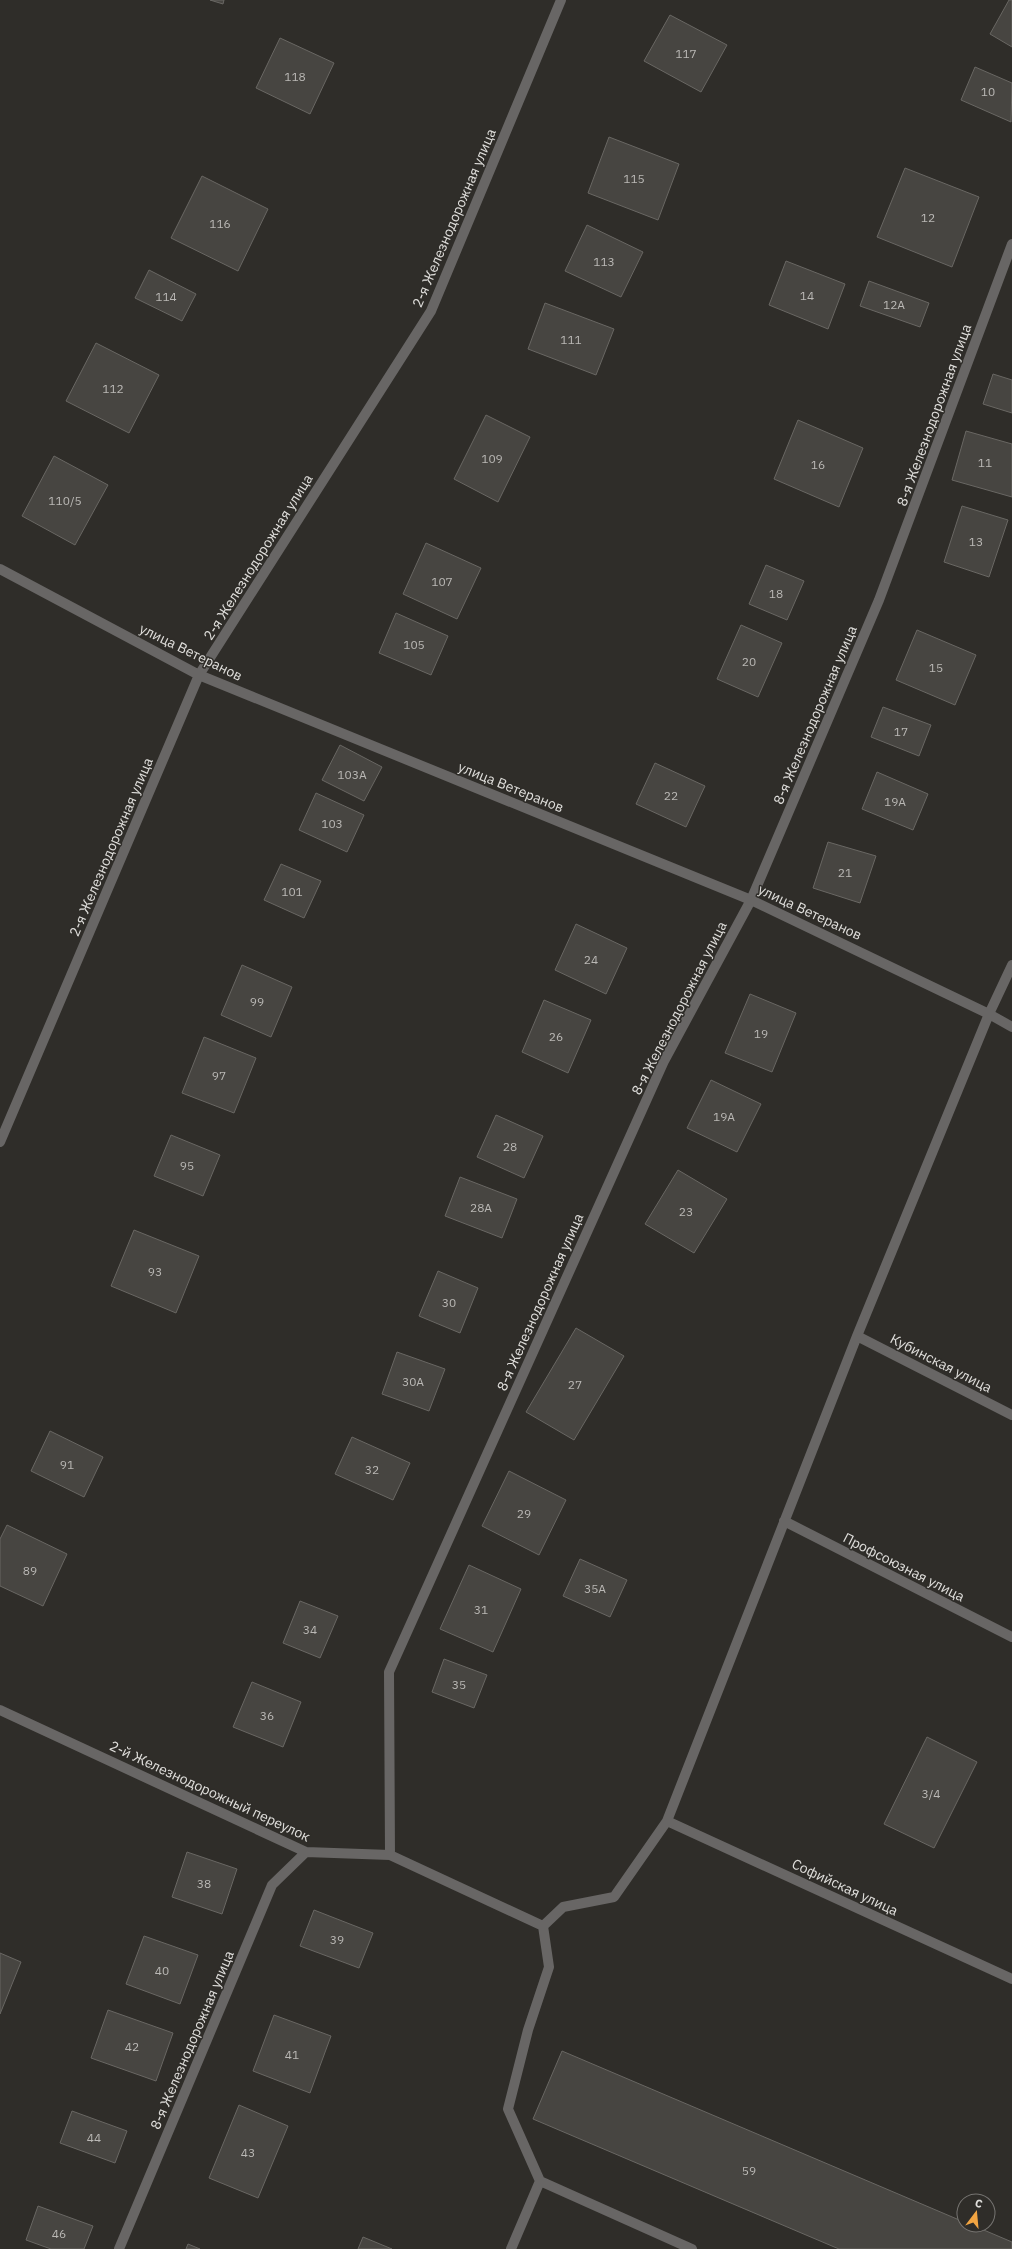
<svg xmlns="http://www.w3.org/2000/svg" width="1012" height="2249" font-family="'IBM Plex Sans',sans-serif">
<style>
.building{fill:#474541;stroke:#696763}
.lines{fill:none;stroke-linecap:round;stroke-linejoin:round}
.minor{stroke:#686665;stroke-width:10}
.labels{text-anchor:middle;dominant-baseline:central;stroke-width:3;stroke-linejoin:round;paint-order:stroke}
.number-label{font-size:12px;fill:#bab8b5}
.street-label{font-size:14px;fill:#e0dfdc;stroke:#2f2d29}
</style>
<rect width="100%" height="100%" fill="#2f2d29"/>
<path class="building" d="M 210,0 L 224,0 L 223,4 Z
M 1009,0 L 1012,0 L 1012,47 L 990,34 Z
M 670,15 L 727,45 L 701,92 L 644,61 Z
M 280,38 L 334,63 L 310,114 L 256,88 Z
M 975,67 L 1012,83 L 1011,122 L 961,100 Z
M 609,137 L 679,164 L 658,220 L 588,193 Z
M 905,168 L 979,197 L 952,267 L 877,237 Z
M 202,176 L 268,209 L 238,271 L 171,238 Z
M 587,225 L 643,252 L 621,297 L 565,271 Z
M 786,261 L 845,284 L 828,329 L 769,305 Z
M 149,270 L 196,294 L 182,321 L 135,298 Z
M 869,281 L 929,303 L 920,327 L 860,306 Z
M 545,303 L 614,329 L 596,375 L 528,349 Z
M 96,343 L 159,375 L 129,433 L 66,401 Z
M 993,374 L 1012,380 L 1012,413 L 983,404 Z
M 486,415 L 530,437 L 498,502 L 454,479 Z
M 798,420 L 863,448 L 839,507 L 774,479 Z
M 966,431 L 1012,444 L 1012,497 L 952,480 Z
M 54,456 L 108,485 L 75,545 L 22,516 Z
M 962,506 L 1008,520 L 989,577 L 944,562 Z
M 426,543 L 481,568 L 457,619 L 403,594 Z
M 766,565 L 804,581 L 787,620 L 749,604 Z
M 396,613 L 448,636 L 431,675 L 379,653 Z
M 741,625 L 782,643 L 758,697 L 717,679 Z
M 917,630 L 976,655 L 955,705 L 896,680 Z
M 883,707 L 931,725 L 919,756 L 871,737 Z
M 340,745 L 382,767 L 364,801 L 322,780 Z
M 655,763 L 705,786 L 686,827 L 636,804 Z
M 877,772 L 928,794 L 913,830 L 862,809 Z
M 316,793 L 364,815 L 347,852 L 299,830 Z
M 828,842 L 876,856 L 860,903 L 813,888 Z
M 281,864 L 321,881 L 304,918 L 264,900 Z
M 576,924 L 627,948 L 606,994 L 555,970 Z
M 242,965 L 292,987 L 271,1037 L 221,1015 Z
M 750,994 L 796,1013 L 772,1072 L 725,1053 Z
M 544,1000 L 591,1020 L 568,1073 L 522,1052 Z
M 204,1037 L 256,1058 L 234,1113 L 182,1093 Z
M 711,1080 L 761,1104 L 737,1152 L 687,1128 Z
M 496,1115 L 543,1136 L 524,1178 L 477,1157 Z
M 171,1135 L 220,1155 L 203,1196 L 154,1176 Z
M 678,1170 L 727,1199 L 694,1253 L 645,1224 Z
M 460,1177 L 517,1199 L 502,1238 L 445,1216 Z
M 134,1230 L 199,1256 L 176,1313 L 111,1286 Z
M 438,1271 L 478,1288 L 460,1333 L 419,1316 Z
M 576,1328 L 624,1356 L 574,1440 L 526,1412 Z
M 397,1352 L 445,1369 L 429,1411 L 382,1394 Z
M 50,1431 L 103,1457 L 84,1497 L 31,1471 Z
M 352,1437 L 410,1463 L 393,1500 L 335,1474 Z
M 509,1471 L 566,1500 L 539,1555 L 482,1526 Z
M 7,1525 L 67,1554 L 43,1606 L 0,1586 L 0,1539 Z
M 580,1559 L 627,1580 L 610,1617 L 563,1596 Z
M 469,1565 L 521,1589 L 493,1652 L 440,1629 Z
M 300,1601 L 338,1616 L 320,1658 L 283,1643 Z
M 444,1659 L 487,1675 L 474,1708 L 432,1692 Z
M 252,1682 L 301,1702 L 283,1747 L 233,1727 Z
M 927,1737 L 977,1762 L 934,1848 L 884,1824 Z
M 187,1852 L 237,1869 L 222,1914 L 172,1897 Z
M 314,1910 L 373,1933 L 359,1968 L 300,1946 Z
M 144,1936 L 198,1955 L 180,2004 L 126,1984 Z
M 0,1953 L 21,1962 L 0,2014 Z
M 108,2010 L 173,2033 L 156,2081 L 91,2058 Z
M 274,2015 L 331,2036 L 310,2093 L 253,2071 Z
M 562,2051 L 964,2222 L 964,2225 L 972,2225 L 1012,2242 L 1012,2249 L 839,2249 L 533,2119 Z
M 239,2105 L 288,2126 L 258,2198 L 209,2178 Z
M 72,2111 L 127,2131 L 115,2163 L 60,2143 Z
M 38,2206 L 93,2226 L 84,2249 L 51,2249 L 26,2240 Z
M 363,2237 L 392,2249 L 358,2249 Z
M 188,2244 L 200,2249 L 186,2249 Z"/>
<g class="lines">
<path class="minor" d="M 0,569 L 199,675 L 751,900 L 989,1014 L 1012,1027
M 0,1142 L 199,675 L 431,311 L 561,0
M 857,1336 L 1012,1415
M 784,1521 L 1012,1637
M 0,1710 L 306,1852 L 390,1855 L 543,1926 L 549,1967 L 528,2030 L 508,2109 L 540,2181 L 692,2249
M 667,1821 L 1012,1979
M 390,1855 L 389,1672 L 664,1061 L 751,900 L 879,600 L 1012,244
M 543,1926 L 563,1907 L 614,1897 L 667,1821 L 857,1336 L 989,1014 L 1012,965
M 119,2249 L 272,1885 L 306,1852
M 511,2249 L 540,2181"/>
</g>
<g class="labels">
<g class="number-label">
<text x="686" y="53">117</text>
<text x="295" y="76">118</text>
<text x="988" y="91">10</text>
<text x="634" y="178">115</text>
<text x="928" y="217">12</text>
<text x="220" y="223">116</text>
<text x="604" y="261">113</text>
<text x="807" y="295">14</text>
<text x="166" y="296">114</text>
<text x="894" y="304">12А</text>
<text x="571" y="339">111</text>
<text x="113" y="388">112</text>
<text x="492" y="458">109</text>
<text x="985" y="462">11</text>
<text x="818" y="464">16</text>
<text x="65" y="500">110/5</text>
<text x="976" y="541">13</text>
<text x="442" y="581">107</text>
<text x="776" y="593">18</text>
<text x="414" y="644">105</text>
<text x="749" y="661">20</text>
<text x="936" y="667">15</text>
<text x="901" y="731">17</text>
<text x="352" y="774">103А</text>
<text x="671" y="795">22</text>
<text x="895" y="801">19А</text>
<text x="332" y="823">103</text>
<text x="845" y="872">21</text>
<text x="292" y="891">101</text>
<text x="591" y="959">24</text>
<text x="257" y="1001">99</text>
<text x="761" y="1033">19</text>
<text x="556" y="1036">26</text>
<text x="219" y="1075">97</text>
<text x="724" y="1116">19А</text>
<text x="510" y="1146">28</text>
<text x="187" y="1165">95</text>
<text x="481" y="1207">28А</text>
<text x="686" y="1211">23</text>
<text x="155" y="1271">93</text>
<text x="449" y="1302">30</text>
<text x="413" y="1381">30А</text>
<text x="575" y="1384">27</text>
<text x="67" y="1464">91</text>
<text x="372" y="1469">32</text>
<text x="524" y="1513">29</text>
<text x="30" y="1570">89</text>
<text x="595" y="1588">35А</text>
<text x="481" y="1609">31</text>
<text x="310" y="1629">34</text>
<text x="459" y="1684">35</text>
<text x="267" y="1715">36</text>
<text x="931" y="1793">3/4</text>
<text x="204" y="1883">38</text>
<text x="337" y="1939">39</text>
<text x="162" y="1970">40</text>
<text x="132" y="2046">42</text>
<text x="292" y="2054">41</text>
<text x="94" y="2137">44</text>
<text x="248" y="2152">43</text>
<text x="749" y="2170">59</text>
<text x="59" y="2233">46</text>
</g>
<g class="street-label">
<text transform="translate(454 218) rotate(-67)">2-я Железнодорожная улица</text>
<text transform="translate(934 415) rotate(-70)">8-я Железнодорожная улица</text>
<text transform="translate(258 557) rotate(-58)">2-я Железнодорожная улица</text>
<text transform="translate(191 652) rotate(26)">улица Ветеранов</text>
<text transform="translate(815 715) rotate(-67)">8-я Железнодорожная улица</text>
<text transform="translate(511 787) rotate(22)">улица Ветеранов</text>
<text transform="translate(111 847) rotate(-67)">2-я Железнодорожная улица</text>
<text transform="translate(810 912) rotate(25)">улица Ветеранов</text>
<text transform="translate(679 1008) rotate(-63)">8-я Железнодорожная улица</text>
<text transform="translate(540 1302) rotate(-66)">8-я Железнодорожная улица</text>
<text transform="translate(941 1363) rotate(27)">Кубинская улица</text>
<text transform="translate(904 1567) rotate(27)">Профсоюзная улица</text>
<text transform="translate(210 1791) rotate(25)">2-й Железнодорожный переулок</text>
<text transform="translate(845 1887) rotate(25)">Софийская улица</text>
<text transform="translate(192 2040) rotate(-67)">8-я Железнодорожная улица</text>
</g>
</g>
<g transform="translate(976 2213) rotate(16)"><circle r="19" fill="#2f2d29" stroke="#767471"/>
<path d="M0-3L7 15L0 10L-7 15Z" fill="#f2a542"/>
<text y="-6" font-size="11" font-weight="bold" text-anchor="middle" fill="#e0dfdc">С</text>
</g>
</svg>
